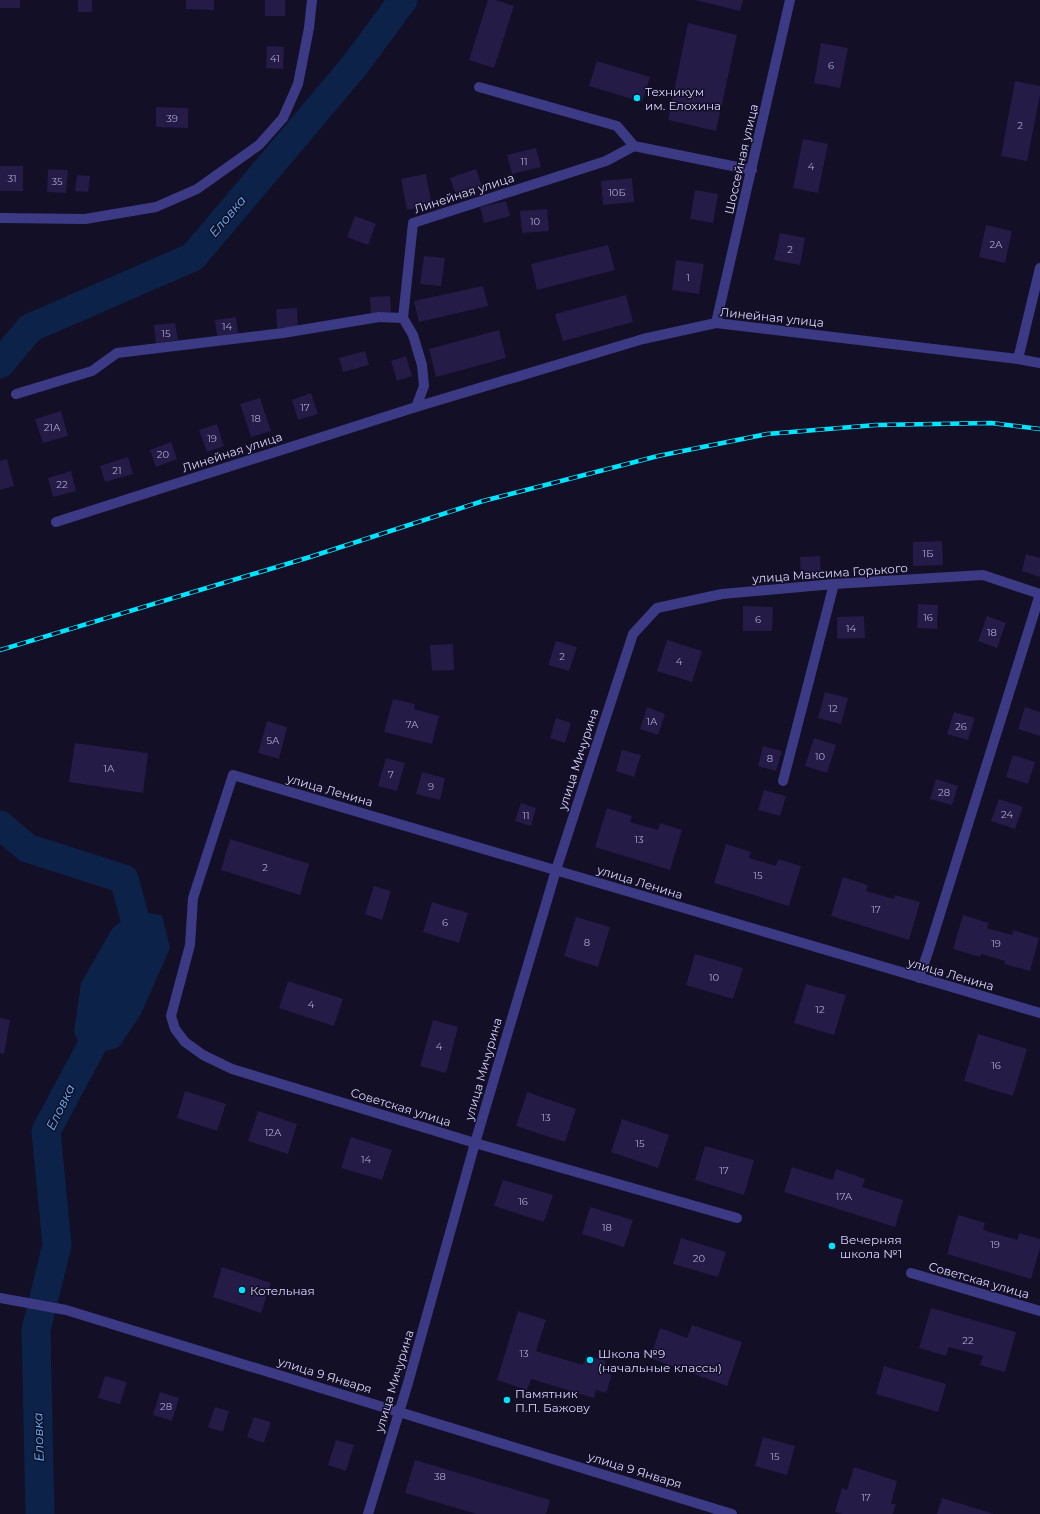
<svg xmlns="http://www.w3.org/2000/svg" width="1040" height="1514" font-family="Montserrat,sans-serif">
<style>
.water{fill:#0c2248}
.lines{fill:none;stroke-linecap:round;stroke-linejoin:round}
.river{stroke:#0c2248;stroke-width:29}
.building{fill:#241b47}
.minor{stroke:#3d3a85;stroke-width:10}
.rail-casing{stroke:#00e5ff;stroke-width:4.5}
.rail{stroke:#130f26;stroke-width:3;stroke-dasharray:9;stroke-linecap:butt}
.poi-dot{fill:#00e5ff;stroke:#130f26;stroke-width:1.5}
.labels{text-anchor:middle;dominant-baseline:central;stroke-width:3;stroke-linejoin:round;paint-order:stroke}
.number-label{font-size:10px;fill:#aca6d1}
.poi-label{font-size:12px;fill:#d9d4ff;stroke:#130f26;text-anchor:start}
.street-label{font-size:12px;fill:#d9d4ff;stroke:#130f26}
.water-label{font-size:13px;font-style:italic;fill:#62b6ff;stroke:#130f26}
</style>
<rect width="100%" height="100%" fill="#130f26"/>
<path class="water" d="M 133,911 L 162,915 L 170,948 L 141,1014 L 119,1047 L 85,1058 L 74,1032 L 81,983 L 112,929 Z"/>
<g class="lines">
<path class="river" d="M 0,364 L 30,328 L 193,257 L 355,65 L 403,0
M 0,825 L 27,848 L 124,879 L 143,948
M 40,1514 L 36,1330 L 57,1245 L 46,1131 L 104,1023"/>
</g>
<path class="building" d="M 0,0 L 20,0 L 20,8 L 0,8 Z
M 78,0 L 92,0 L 92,12 L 78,12 Z
M 186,0 L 214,0 L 214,10 L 186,9 Z
M 265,0 L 285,0 L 285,16 L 265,16 Z
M 488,0 L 496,0 L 514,6 L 494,68 L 469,60 Z
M 695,0 L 743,0 L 740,11 Z
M 688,23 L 737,35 L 716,131 L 668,120 Z
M 821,43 L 848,48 L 840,88 L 814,83 Z
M 267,46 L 284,47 L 283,69 L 266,68 Z
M 597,61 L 650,77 L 642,102 L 589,86 Z
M 1015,81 L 1040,86 L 1040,95 L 1027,161 L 1001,156 Z
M 156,107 L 188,108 L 188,128 L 156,127 Z
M 803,139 L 828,144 L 818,193 L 793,188 Z
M 536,148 L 541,167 L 512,174 L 507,155 Z
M 0,166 L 23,166 L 23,191 L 0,191 Z
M 48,169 L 68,170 L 66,193 L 47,192 Z
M 476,169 L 482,187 L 456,195 L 450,178 Z
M 426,174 L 432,205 L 407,210 L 401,179 Z
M 77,175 L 90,176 L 88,192 L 75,191 Z
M 632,178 L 634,202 L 603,205 L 601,181 Z
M 695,190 L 718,194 L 713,223 L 690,219 Z
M 506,201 L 510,216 L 484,223 L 480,207 Z
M 547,209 L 549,231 L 522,233 L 520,211 Z
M 355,216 L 376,224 L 368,245 L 347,237 Z
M 986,225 L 1012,231 L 1005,263 L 979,257 Z
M 780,233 L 805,238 L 800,265 L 774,260 Z
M 608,245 L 615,270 L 537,290 L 531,264 Z
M 424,256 L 445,258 L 441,286 L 420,284 Z
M 676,260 L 704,264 L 699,294 L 672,290 Z
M 483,286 L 488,306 L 419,322 L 414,301 Z
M 626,295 L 633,322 L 563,341 L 555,314 Z
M 390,296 L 391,312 L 371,313 L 370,297 Z
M 297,308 L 298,327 L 277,328 L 276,309 Z
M 236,317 L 238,333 L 217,336 L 215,320 Z
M 175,323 L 178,340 L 156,343 L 154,325 Z
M 499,330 L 506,358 L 436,377 L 429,349 Z
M 365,351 L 369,365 L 343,372 L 339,358 Z
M 406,356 L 412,376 L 397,381 L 391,361 Z
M 311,393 L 318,414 L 298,420 L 292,400 Z
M 260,398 L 271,431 L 251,437 L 240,404 Z
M 61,411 L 68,436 L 43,443 L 35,419 Z
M 217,424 L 224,446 L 207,452 L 199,430 Z
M 171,442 L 177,459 L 156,467 L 150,450 Z
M 128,457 L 133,474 L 105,482 L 100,466 Z
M 7,459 L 14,486 L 0,490 L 0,461 Z
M 71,471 L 76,491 L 53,497 L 48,478 Z
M 942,541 L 943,565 L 913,566 L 913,542 Z
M 1026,554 L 1040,558 L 1040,577 L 1022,571 Z
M 820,556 L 821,577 L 801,578 L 800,557 Z
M 918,604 L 938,605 L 937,629 L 917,628 Z
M 743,606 L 773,607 L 772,631 L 743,631 Z
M 864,616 L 865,638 L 837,639 L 837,617 Z
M 987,616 L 1006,623 L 997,648 L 978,641 Z
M 667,640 L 702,651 L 692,682 L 657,671 Z
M 556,641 L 577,647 L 569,671 L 548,665 Z
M 453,644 L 454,670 L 432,671 L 430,645 Z
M 825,692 L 848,698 L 841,724 L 818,718 Z
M 393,699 L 415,704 L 414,709 L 439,716 L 432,744 L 384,732 Z
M 647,707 L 665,714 L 658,735 L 640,729 Z
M 1025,707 L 1040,712 L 1040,736 L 1018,729 Z
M 954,712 L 975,718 L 968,740 L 947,734 Z
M 556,718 L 571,723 L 565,743 L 550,738 Z
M 267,721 L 287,727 L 279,759 L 258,753 Z
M 814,738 L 836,745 L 827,773 L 805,766 Z
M 75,743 L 148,753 L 143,793 L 69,782 Z
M 763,746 L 782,751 L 776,771 L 758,766 Z
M 622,750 L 641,755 L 634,777 L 616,771 Z
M 1013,755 L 1035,762 L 1028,784 L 1006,777 Z
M 386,758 L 405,763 L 397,791 L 378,786 Z
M 422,772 L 445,778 L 440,800 L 416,794 Z
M 936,779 L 958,786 L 952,805 L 930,799 Z
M 764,790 L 786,796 L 780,816 L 758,810 Z
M 999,799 L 1023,807 L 1015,829 L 991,821 Z
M 521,803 L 536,808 L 531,826 L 515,821 Z
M 607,808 L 632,816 L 630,822 L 658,830 L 660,823 L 682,830 L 670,870 L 595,847 Z
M 230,839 L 309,864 L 300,895 L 221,870 Z
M 726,844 L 751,852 L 749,858 L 776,866 L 778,859 L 801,866 L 789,906 L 714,883 Z
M 843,877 L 868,885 L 866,891 L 894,899 L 895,895 L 920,902 L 909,940 L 831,916 Z
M 374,886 L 391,891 L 382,920 L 365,914 Z
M 432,902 L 468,913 L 459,943 L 423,932 Z
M 963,915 L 989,923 L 987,928 L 1012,935 L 1013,930 L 1039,938 L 1030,971 L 1004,964 L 1005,961 L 981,954 L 980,957 L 953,949 Z
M 576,917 L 610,927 L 598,967 L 564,956 Z
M 695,954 L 743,968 L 733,999 L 686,985 Z
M 288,981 L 343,999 L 334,1026 L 279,1008 Z
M 806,984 L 846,995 L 834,1035 L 794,1023 Z
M 0,1018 L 10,1020 L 4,1054 L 0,1053 Z
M 433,1020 L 458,1027 L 446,1073 L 420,1066 Z
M 978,1034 L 1027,1049 L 1013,1096 L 964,1081 Z
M 185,1091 L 226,1104 L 217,1131 L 177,1118 Z
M 527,1092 L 576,1109 L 565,1142 L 516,1126 Z
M 258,1111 L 297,1124 L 288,1154 L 248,1141 Z
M 622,1119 L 669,1135 L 658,1168 L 611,1152 Z
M 351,1137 L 392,1150 L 382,1180 L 341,1168 Z
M 705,1146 L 754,1160 L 744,1195 L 695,1180 Z
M 792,1167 L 833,1180 L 836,1169 L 865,1179 L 862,1187 L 903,1200 L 895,1227 L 784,1192 Z
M 503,1180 L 553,1195 L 544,1222 L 494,1206 Z
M 590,1207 L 633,1220 L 624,1247 L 582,1234 Z
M 958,1215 L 985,1223 L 983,1230 L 1017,1240 L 1019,1233 L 1040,1239 L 1040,1248 L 1031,1279 L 947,1254 Z
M 681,1238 L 726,1252 L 718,1277 L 673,1264 Z
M 222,1267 L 271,1283 L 261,1313 L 213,1297 Z
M 931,1308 L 1016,1332 L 1005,1372 L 980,1365 L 983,1356 L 949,1347 L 946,1356 L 919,1348 Z
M 518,1311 L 546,1320 L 536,1351 L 583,1365 L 586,1355 L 606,1361 L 603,1372 L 612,1375 L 606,1393 L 596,1390 L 594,1398 L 531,1379 L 527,1390 L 497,1380 Z
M 692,1325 L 742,1342 L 727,1386 L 650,1358 L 660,1328 L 687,1338 Z
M 884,1366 L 946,1384 L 938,1412 L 876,1394 Z
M 105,1376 L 127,1382 L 120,1404 L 98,1398 Z
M 160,1392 L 179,1398 L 172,1421 L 153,1415 Z
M 215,1407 L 229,1411 L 223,1432 L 208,1427 Z
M 254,1417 L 271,1422 L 264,1443 L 247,1437 Z
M 763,1437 L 795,1446 L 787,1475 L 755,1466 Z
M 336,1440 L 354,1445 L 346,1471 L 328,1465 Z
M 415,1460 L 550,1500 L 546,1514 L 477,1514 L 405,1493 Z
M 854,1467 L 897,1481 L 891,1504 L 896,1504 L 893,1514 L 843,1514 L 835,1512 L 842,1488 L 847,1490 Z
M 942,1498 L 994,1514 L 937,1514 Z"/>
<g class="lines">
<path class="minor" d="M 479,87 L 617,126 L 634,146 L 752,170
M 0,218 L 85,219 L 156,207 L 197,189 L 259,145 L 283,118 L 298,84 L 309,28 L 312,0
M 716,323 L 790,0
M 1018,359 L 1040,268
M 16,394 L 92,371 L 117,353 L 283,333 L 379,317 L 403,318
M 416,407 L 424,386 L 422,365 L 413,335 L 403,318 L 413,223 L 606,161 L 634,146
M 56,522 L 416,407 L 643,339 L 716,323 L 1018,359 L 1040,363
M 783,781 L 834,584
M 919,978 L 929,949 L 1040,594
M 737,1218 L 475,1143 L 232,1069 L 203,1055 L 185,1042 L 175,1029 L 171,1016 L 190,945 L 193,898 L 233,775 L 1040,1013
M 911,1273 L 1040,1311
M 0,1298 L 66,1310 L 732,1514
M 368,1514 L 408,1383 L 475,1143 L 556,870 L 633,634 L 657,608 L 722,594 L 834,584 L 983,575 L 1040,594"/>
<g class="rail-casing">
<path id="rail" d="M 0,650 L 310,557 L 483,501 L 658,456 L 767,434 L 876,425 L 991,423 L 1040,429"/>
</g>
<use href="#rail" class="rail"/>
</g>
<g class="poi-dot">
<circle cx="637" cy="98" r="4"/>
<circle cx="832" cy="1246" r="4"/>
<circle cx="242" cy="1290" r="4"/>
<circle cx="590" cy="1360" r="4"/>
<circle cx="507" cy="1400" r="4"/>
</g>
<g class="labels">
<g class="number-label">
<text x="275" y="58">41</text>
<text x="831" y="65">6</text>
<text x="172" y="118">39</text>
<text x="1020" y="125">2</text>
<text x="524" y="161">11</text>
<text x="811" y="166">4</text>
<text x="12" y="178">31</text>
<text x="57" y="181">35</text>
<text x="617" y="192">10Б</text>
<text x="535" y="221">10</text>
<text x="996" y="244">2А</text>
<text x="790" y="249">2</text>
<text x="688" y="277">1</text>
<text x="227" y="326">14</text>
<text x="166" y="333">15</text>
<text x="305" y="407">17</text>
<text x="256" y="418">18</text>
<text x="52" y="427">21А</text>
<text x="212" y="438">19</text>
<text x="163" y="454">20</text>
<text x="117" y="470">21</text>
<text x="62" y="484">22</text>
<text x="928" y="553">1Б</text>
<text x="928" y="617">16</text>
<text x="758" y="619">6</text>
<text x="851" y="628">14</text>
<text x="992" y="632">18</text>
<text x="562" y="656">2</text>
<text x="679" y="661">4</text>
<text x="833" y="708">12</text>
<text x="652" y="721">1А</text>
<text x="412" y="724">7А</text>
<text x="961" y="726">26</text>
<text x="273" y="740">5А</text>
<text x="820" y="756">10</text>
<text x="770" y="758">8</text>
<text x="109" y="768">1А</text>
<text x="391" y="774">7</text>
<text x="431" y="786">9</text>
<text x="944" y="792">28</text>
<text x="1007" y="814">24</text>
<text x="526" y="815">11</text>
<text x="639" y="839">13</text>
<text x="265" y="867">2</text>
<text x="758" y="875">15</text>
<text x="876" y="909">17</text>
<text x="445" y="922">6</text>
<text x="587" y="942">8</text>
<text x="996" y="943">19</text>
<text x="714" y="977">10</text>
<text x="311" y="1004">4</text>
<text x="820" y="1009">12</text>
<text x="439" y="1046">4</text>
<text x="996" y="1065">16</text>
<text x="546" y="1117">13</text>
<text x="273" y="1132">12А</text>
<text x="640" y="1143">15</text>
<text x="366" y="1159">14</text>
<text x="724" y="1170">17</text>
<text x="844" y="1196">17А</text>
<text x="523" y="1201">16</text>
<text x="607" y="1227">18</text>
<text x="995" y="1244">19</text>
<text x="699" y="1258">20</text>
<text x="968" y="1340">22</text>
<text x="524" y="1353">13</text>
<text x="166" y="1406">28</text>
<text x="775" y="1456">15</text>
<text x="440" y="1476">38</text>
<text x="866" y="1497">17</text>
</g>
<g class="poi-label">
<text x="645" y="91">Техникум<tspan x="645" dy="14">им. Елохина</tspan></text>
<text x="840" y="1239">Вечерняя<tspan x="840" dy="14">школа №1</tspan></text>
<text x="250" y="1290">Котельная</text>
<text x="598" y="1353">Школа №9<tspan x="598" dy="14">(начальные классы)</tspan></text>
<text x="515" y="1393">Памятник<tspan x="515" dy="14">П.П. Бажову</tspan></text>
</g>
<g class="street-label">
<text transform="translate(741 159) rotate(-77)">Шоссейная улица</text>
<text transform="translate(464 193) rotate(-18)">Линейная улица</text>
<text transform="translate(772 317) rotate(6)">Линейная улица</text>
<text transform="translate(232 452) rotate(-18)">Линейная улица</text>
<text transform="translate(830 573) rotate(-4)">улица Максима Горького</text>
<text transform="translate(578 759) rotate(-72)">улица Мичурина</text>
<text transform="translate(330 790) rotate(16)">улица Ленина</text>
<text transform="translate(640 882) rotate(17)">улица Ленина</text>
<text transform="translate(951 974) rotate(16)">улица Ленина</text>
<text transform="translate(483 1069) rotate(-74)">улица Мичурина</text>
<text transform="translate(401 1107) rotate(17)">Советская улица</text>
<text transform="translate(979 1280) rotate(16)">Советская улица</text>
<text transform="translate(325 1375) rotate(17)">улица 9 Января</text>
<text transform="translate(394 1381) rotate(-73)">улица Мичурина</text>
<text transform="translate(635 1470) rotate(17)">улица 9 Января</text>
</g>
<g class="water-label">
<text transform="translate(227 216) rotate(-50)">Еловка</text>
<text transform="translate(60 1107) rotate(-64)">Еловка</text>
<text transform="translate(38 1437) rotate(-92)">Еловка</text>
</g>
</g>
</svg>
